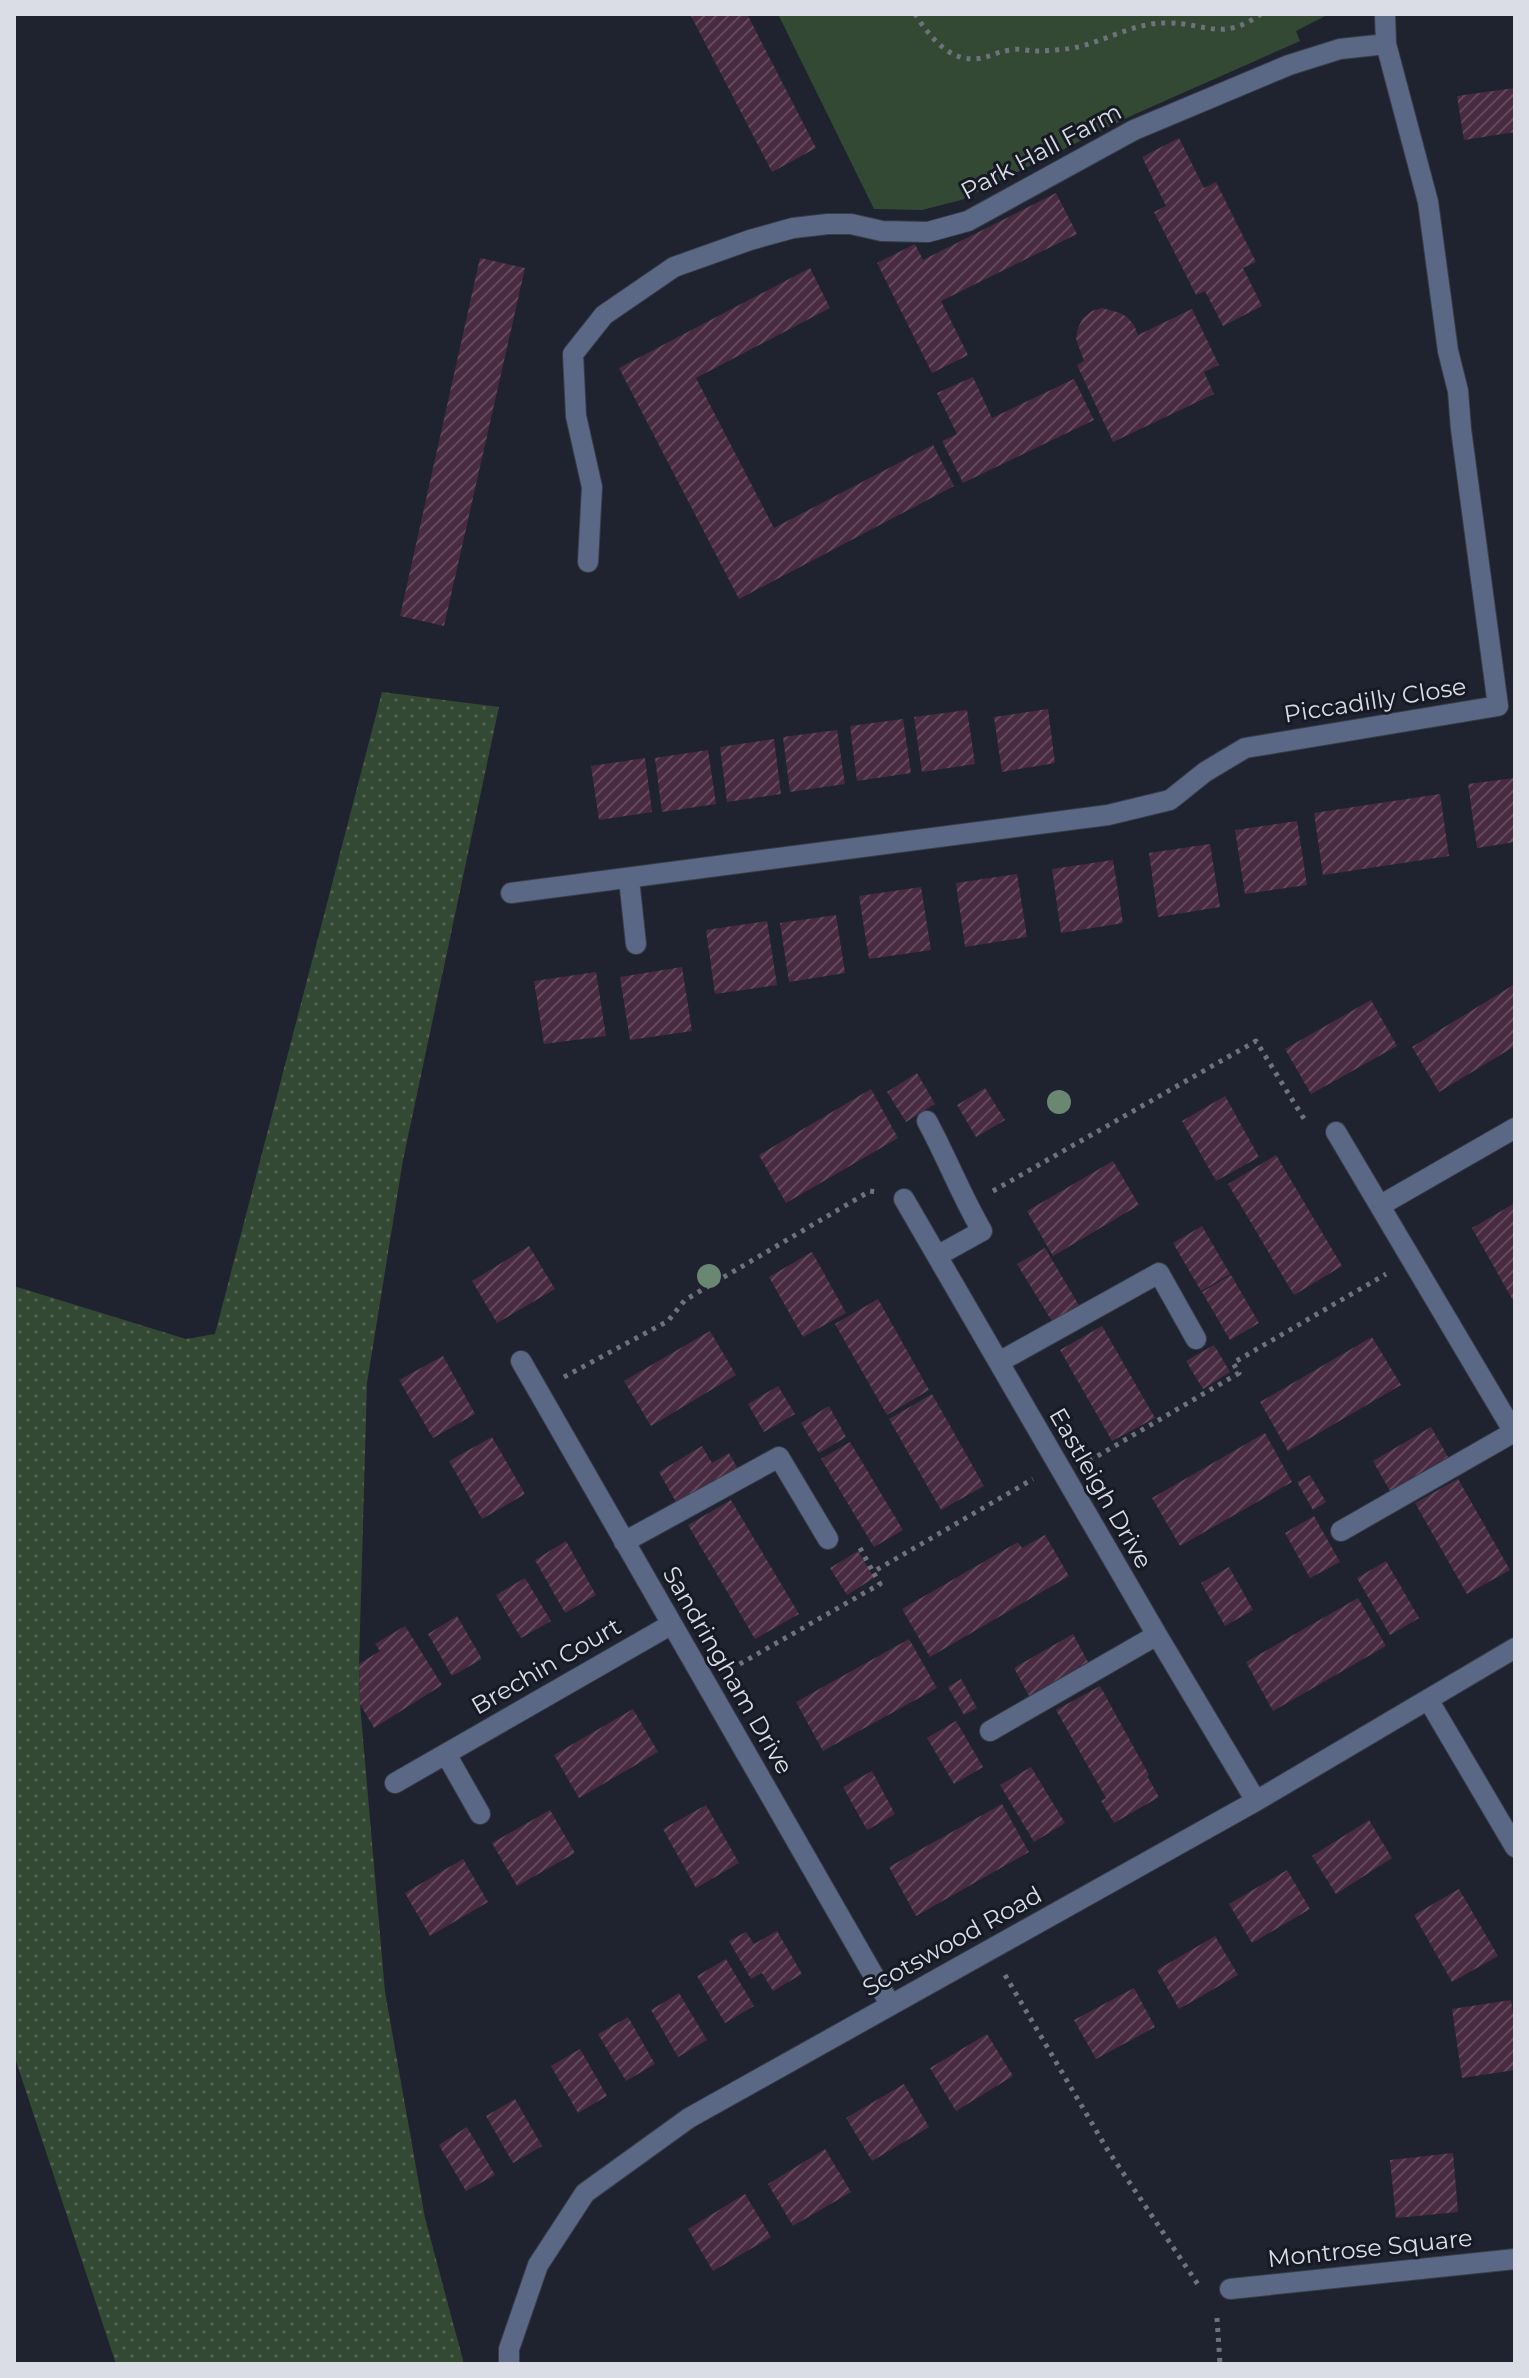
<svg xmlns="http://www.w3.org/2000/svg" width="1529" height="2378" font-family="Montserrat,sans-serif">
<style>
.grass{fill:url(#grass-dots)}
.park{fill:#334933}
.building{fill:url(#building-hatch)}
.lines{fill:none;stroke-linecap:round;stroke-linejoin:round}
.minor-casing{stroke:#393d49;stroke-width:22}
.path{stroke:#6f727d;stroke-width:5;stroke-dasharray:4 6;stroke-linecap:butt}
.minor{stroke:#5a6886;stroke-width:20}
.tree{fill:#6a8771}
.labels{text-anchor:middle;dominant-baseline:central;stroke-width:6;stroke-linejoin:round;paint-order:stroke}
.street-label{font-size:24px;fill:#dadde6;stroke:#161a25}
</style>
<defs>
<pattern id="grass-dots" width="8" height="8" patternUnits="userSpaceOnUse" patternTransform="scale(2)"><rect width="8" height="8" fill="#334933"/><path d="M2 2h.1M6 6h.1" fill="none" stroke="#506351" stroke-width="1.8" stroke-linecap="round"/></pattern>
<pattern id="building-hatch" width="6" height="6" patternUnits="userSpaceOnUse" patternTransform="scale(2)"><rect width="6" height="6" fill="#492b41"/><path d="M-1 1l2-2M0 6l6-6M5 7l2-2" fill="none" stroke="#63495c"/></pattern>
</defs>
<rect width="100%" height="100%" fill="#1f232f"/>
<path class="grass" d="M 382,692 L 499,707 L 403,1160 L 367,1383 L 359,1664 L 360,1704 L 385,1992 L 425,2218 L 464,2364 L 116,2364 L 14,2055 L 14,1286 L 186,1339 L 215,1334 Z"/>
<path class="park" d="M 778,14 L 1329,14 L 1296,31 L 1300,41 L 1133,115 L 961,200 L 922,210 L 874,209 Z"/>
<path class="building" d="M 690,14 L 747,14 L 816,148 L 772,172 Z
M 1515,88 L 1515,132 L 1464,140 L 1457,96 Z
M 1179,138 L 1204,188 L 1216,182 L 1256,262 L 1243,268 L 1262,306 L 1223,326 L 1205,291 L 1196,295 L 1154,212 L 1166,206 L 1142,157 Z
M 1056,193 L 1077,234 L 941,301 L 968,355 L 932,373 L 877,263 L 915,244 L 923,260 Z
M 480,258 L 525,268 L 444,626 L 400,616 Z
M 810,268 L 830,308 L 696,378 L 774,528 L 933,445 L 954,486 L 739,599 L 619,368 Z
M 1102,308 L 1120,313 L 1127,317 L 1134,325 L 1138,335 L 1192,309 L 1219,365 L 1204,372 L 1214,394 L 1113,442 L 1077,365 L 1084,361 L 1076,339 L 1078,328 L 1083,318 L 1092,311 Z
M 973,377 L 992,418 L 1074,379 L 1094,420 L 963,483 L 942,441 L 957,434 L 937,393 Z
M 1048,709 L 1055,763 L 1002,772 L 994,717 Z
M 967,710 L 975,764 L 922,772 L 914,717 Z
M 903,719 L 911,773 L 857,781 L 850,726 Z
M 837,730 L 845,784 L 790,792 L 783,737 Z
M 774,739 L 781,794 L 727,802 L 720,747 Z
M 708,750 L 716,804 L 662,812 L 655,758 Z
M 645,758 L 652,812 L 599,820 L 591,766 Z
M 1515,778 L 1515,842 L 1477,848 L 1468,784 Z
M 1440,794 L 1449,856 L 1323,875 L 1314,813 Z
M 1297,821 L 1307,885 L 1245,894 L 1235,830 Z
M 1210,844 L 1220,907 L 1158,917 L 1149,853 Z
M 1113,860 L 1123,923 L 1061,933 L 1052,869 Z
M 1017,874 L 1027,937 L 965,947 L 956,883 Z
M 921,887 L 931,950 L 869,959 L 859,896 Z
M 836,915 L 845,973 L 789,982 L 780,923 Z
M 767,921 L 777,985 L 715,994 L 706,930 Z
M 682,967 L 692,1031 L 630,1040 L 620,977 Z
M 596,972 L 606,1036 L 544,1044 L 534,981 Z
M 1515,984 L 1515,1046 L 1439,1092 L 1412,1047 Z
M 1371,1000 L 1397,1046 L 1311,1094 L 1285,1049 Z
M 917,1073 L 935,1104 L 906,1122 L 887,1092 Z
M 985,1088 L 1005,1120 L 976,1137 L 957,1105 Z
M 871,1089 L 898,1138 L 786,1203 L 759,1155 Z
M 1225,1096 L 1259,1157 L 1216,1181 L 1182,1121 Z
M 1276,1155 L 1342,1266 L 1294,1295 L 1228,1184 Z
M 1113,1161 L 1139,1205 L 1053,1256 L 1027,1211 Z
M 1515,1203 L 1515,1304 L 1472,1228 Z
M 1202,1226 L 1230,1274 L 1201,1291 L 1173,1243 Z
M 529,1246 L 555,1289 L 497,1323 L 472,1281 Z
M 1045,1248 L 1080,1307 L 1053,1323 L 1017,1264 Z
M 812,1252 L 846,1313 L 803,1337 L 769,1277 Z
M 1231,1275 L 1259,1323 L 1230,1340 L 1202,1292 Z
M 878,1299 L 929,1390 L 887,1415 L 835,1324 Z
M 1102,1326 L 1155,1418 L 1112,1441 L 1060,1350 Z
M 710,1331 L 736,1375 L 651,1426 L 624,1381 Z
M 1372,1337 L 1401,1385 L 1288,1451 L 1260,1402 Z
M 1214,1345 L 1230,1372 L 1203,1389 L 1186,1361 Z
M 443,1356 L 475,1414 L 433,1438 L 399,1380 Z
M 778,1386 L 795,1414 L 764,1432 L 748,1404 Z
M 932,1394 L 984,1486 L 941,1510 L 889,1419 Z
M 829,1406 L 846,1437 L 819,1453 L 801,1423 Z
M 1431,1427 L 1448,1457 L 1390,1491 L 1373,1461 Z
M 1265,1433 L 1292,1482 L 1180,1546 L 1152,1498 Z
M 492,1437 L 525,1494 L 482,1519 L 449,1461 Z
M 850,1442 L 903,1530 L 874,1547 L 821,1459 Z
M 702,1446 L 712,1463 L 729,1453 L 738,1469 L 677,1504 L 659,1472 Z
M 1310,1475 L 1326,1502 L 1313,1510 L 1297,1482 Z
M 1458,1479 L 1510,1570 L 1467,1594 L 1415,1503 Z
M 731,1500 L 799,1614 L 755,1639 L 688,1525 Z
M 1314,1516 L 1340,1562 L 1310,1578 L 1285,1533 Z
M 1045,1535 L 1069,1576 L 930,1657 L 902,1609 L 1018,1542 L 1022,1548 Z
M 566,1541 L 596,1595 L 565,1613 L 535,1560 Z
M 858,1551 L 874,1578 L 847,1595 L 830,1568 Z
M 1386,1561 L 1419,1618 L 1390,1635 L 1357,1578 Z
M 1229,1567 L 1253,1610 L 1225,1626 L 1201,1583 Z
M 525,1578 L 551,1621 L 521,1638 L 496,1595 Z
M 1358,1598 L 1386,1646 L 1273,1711 L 1246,1662 Z
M 457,1616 L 482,1659 L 452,1676 L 428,1634 Z
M 405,1626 L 442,1685 L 374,1728 L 360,1704 L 359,1664 L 380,1651 L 375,1644 Z
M 1073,1634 L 1088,1662 L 1029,1696 L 1014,1668 Z
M 909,1639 L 937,1688 L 823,1751 L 796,1702 Z
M 961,1679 L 977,1708 L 964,1715 L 948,1687 Z
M 1100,1686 L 1149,1775 L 1147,1776 L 1159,1797 L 1114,1823 L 1101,1801 L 1106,1798 L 1056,1710 Z
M 633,1709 L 658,1752 L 579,1798 L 554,1755 Z
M 956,1721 L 983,1767 L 954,1784 L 927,1738 Z
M 1031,1767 L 1065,1823 L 1034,1842 L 1000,1785 Z
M 872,1771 L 895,1814 L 867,1830 L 843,1787 Z
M 1002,1804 L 1029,1852 L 916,1916 L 889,1867 Z
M 706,1805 L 739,1863 L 696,1888 L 663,1829 Z
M 550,1810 L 575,1853 L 517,1886 L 492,1843 Z
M 1369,1820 L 1392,1858 L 1336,1894 L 1312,1856 Z
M 463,1859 L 488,1902 L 430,1936 L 405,1893 Z
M 1287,1870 L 1310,1909 L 1252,1943 L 1229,1904 Z
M 1459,1889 L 1498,1956 L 1452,1982 L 1414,1915 Z
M 777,1931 L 802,1974 L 773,1991 L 762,1973 L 751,1979 L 729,1941 L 746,1932 L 754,1944 Z
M 1215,1936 L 1238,1975 L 1179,2009 L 1157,1970 Z
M 726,1959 L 754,2006 L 725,2023 L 697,1976 Z
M 1134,1988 L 1155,2027 L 1096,2059 L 1074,2020 Z
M 679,1993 L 707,2040 L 678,2057 L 651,2010 Z
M 1511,2000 L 1515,2028 L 1515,2070 L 1462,2078 L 1452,2009 Z
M 628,2017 L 655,2064 L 626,2081 L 598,2034 Z
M 987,2034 L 1013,2076 L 956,2111 L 930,2068 Z
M 580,2049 L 607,2096 L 578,2113 L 551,2066 Z
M 904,2084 L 929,2127 L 872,2161 L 846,2118 Z
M 515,2099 L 542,2146 L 513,2163 L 486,2116 Z
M 467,2127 L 495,2175 L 466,2191 L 439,2145 Z
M 825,2149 L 851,2192 L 793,2226 L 768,2184 Z
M 1453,2153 L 1458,2212 L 1396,2218 L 1390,2160 Z
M 745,2194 L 771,2237 L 713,2271 L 688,2229 Z"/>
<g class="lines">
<g class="minor-casing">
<path id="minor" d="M 588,562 L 592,487 L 576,416 L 573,354 L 604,315 L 674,267 L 750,240 L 793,228 L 828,224 L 851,224 L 882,231 L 928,232 L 968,221 L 1134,130 L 1289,65 L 1340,49 L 1386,44
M 629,879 L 636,944
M 511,893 L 1108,815 L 1170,800 L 1205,772 L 1245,748 L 1498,706 L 1461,429 L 1458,391 L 1448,351 L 1428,202 L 1386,44 L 1385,14
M 927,1121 C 947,1158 961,1195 982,1231 L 937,1256
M 1336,1132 L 1515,1434
M 904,1199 L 1157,1635 L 1256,1801
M 1381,1205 L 1515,1128
M 521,1361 L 890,2004
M 999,1362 L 1159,1273 L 1196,1339
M 1341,1531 L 1514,1432
M 624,1542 L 779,1457 L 828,1539
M 1429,1701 L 1515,1847
M 990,1731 L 1157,1635
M 446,1754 L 480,1814
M 395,1783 L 672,1624
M 1230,2289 L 1515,2259
M 509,2364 L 509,2349 L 538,2265 L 585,2193 L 689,2118 L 1256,1801 L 1515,1648"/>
</g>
<path class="path" d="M 915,14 C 926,31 943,54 964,58 C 984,62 993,52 1011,50 C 1019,48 1028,51 1036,51 C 1048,51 1061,50 1073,48 C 1105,42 1134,22 1167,23 C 1207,23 1222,42 1261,14
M 993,1191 L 1256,1041 L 1306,1122
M 564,1377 L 668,1321 L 685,1300 L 870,1191 L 876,1192
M 1089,1461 L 1239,1373 L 1233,1363 L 1386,1274
M 860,1548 L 873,1572
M 731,1669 L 880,1584 L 873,1572 L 1033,1479
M 1005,1975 L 1107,2149 L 1199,2286
M 1217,2318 L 1220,2364"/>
<use href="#minor" class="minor"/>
</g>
<g class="tree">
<circle cx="1059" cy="1102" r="12"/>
<circle cx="709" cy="1276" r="12"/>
</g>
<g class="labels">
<g class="street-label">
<text transform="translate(1041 151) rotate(-28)">Park Hall Farm</text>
<text transform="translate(1375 700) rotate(-9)">Piccadilly Close</text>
<text transform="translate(1101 1488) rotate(60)">Eastleigh Drive</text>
<text transform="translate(546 1666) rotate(-30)">Brechin Court</text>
<text transform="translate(728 1670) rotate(60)">Sandringham Drive</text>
<text transform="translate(952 1941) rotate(-29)">Scotswood Road</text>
<text transform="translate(1370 2248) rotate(-6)">Montrose Square</text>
</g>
</g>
<rect width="1529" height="2378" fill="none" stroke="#dadde6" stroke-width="32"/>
</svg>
